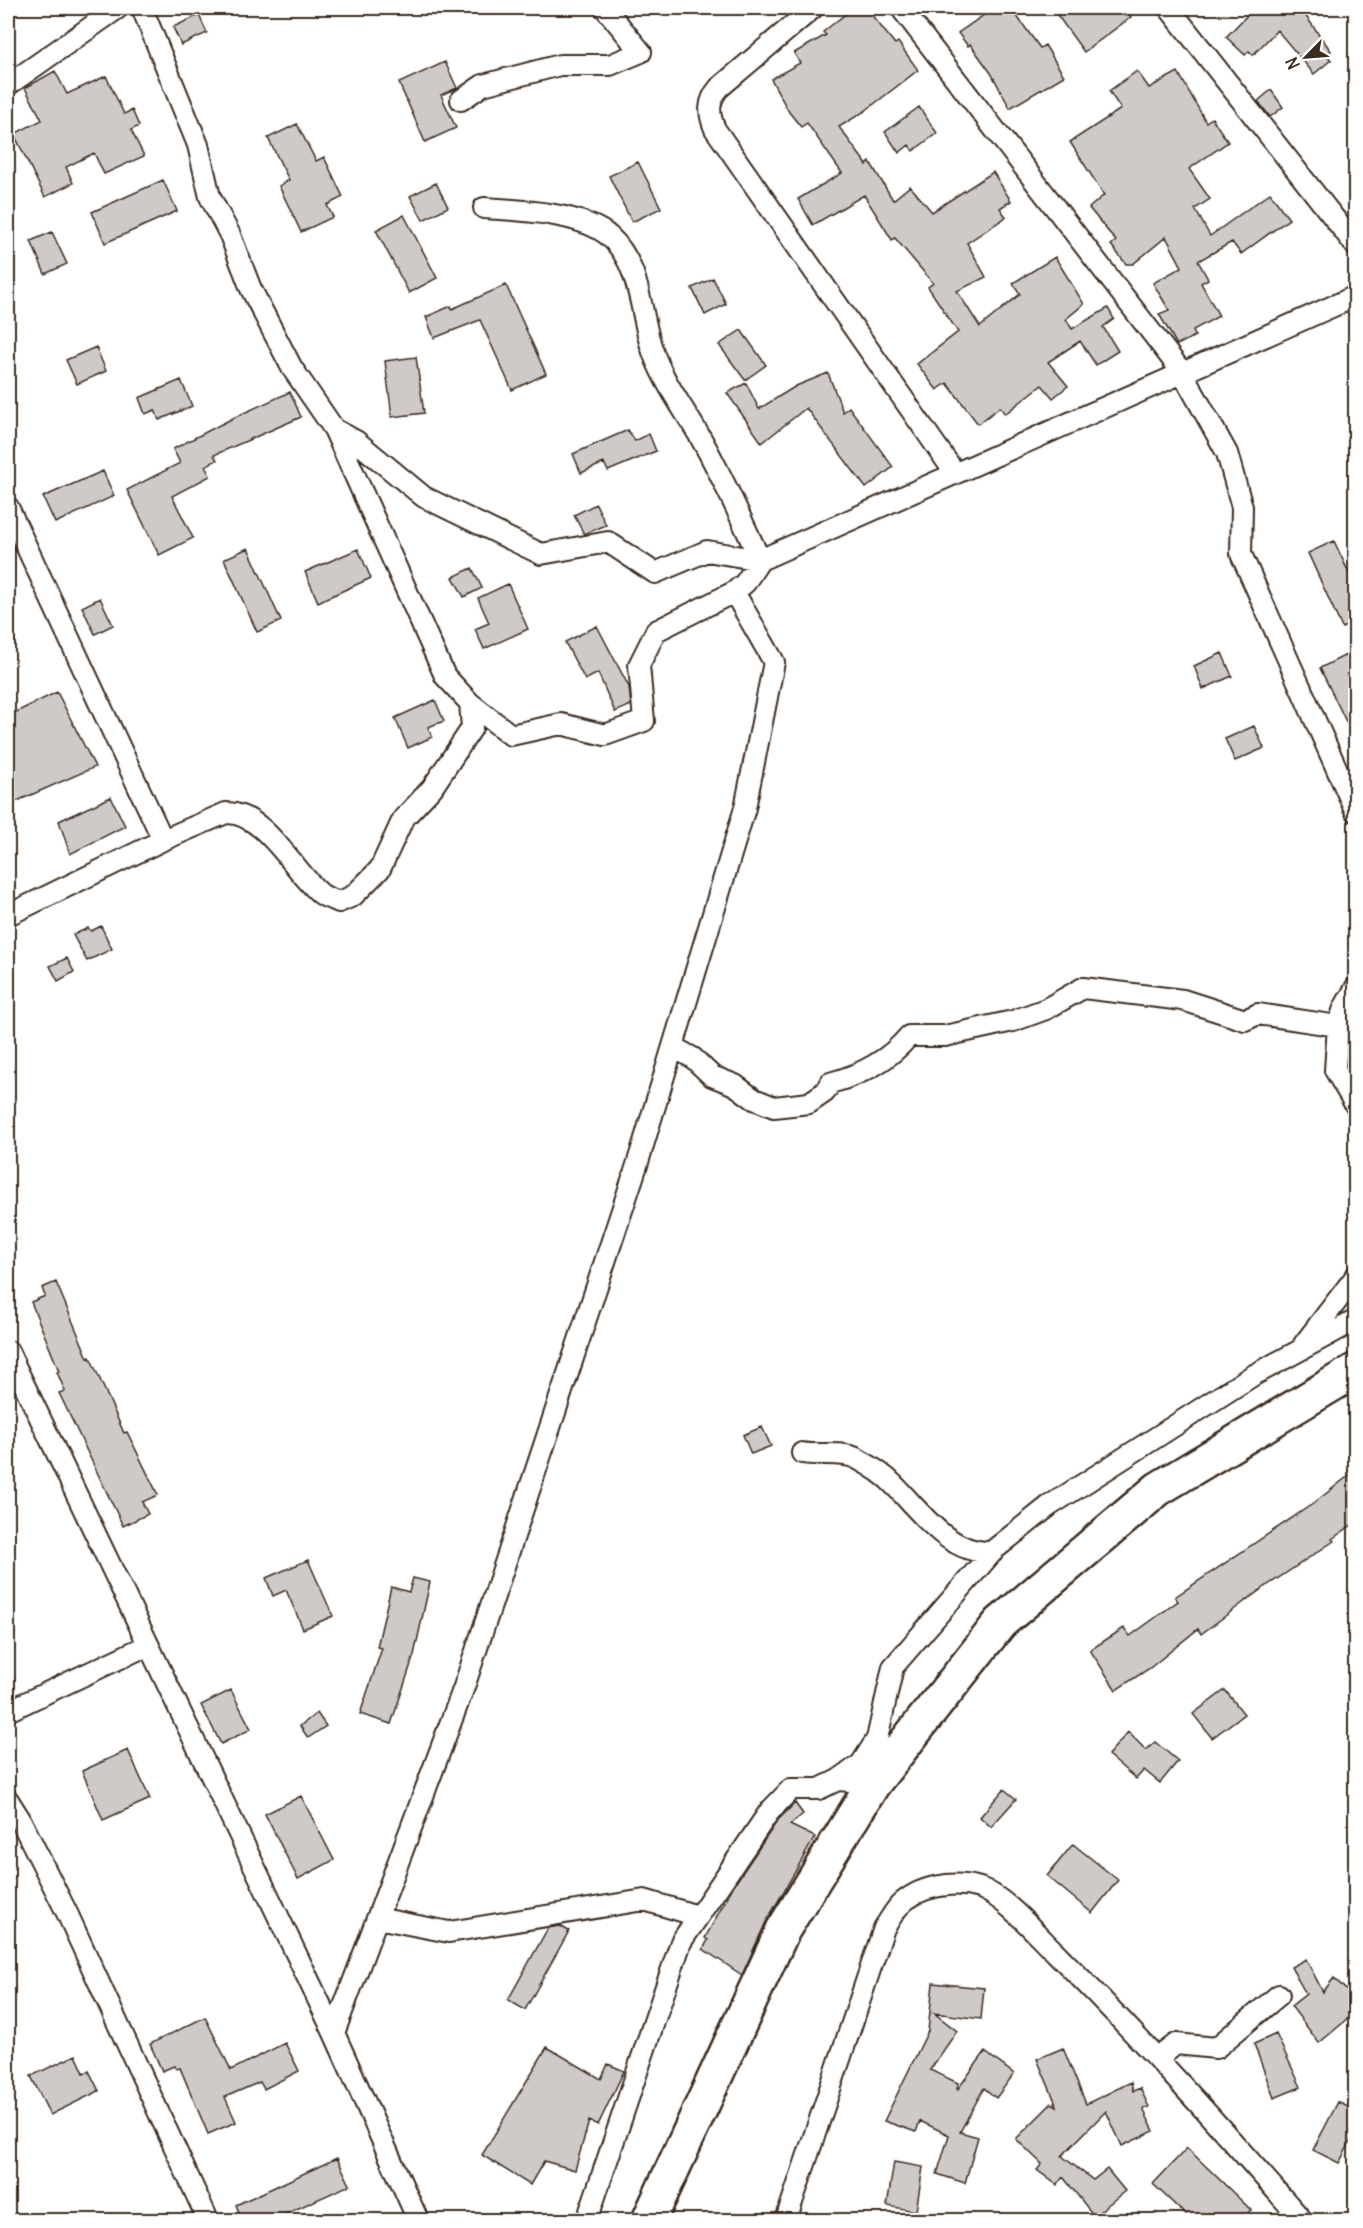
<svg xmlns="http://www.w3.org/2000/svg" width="1363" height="2228" font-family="Delius,sans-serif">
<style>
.building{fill:#cfcac7;stroke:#3b2a1e;stroke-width:1.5}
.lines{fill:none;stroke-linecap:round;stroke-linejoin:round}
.minor-casing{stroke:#3b2a1e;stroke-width:24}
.trunk-casing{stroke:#3b2a1e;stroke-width:38}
.minor{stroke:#fff;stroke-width:20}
.trunk{stroke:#fff;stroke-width:33}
</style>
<rect width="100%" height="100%" fill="#fff"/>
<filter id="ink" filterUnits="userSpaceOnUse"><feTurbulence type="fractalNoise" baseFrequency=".0167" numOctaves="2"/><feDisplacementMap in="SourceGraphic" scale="12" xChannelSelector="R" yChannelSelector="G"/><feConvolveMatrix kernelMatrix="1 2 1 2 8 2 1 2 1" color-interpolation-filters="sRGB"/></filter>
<g filter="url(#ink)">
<path class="building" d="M 853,8 L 866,8 L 895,44 L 898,42 L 918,70 L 865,111 L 839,127 L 867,165 L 870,162 L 893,200 L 910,186 L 932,212 L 993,172 L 1011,201 L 1000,208 L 1006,217 L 967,243 L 986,277 L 957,291 L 980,327 L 1020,294 L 1013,283 L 1055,257 L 1084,304 L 1066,319 L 1072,329 L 1108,308 L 1114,319 L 1103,327 L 1118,351 L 1096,365 L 1080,341 L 1048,362 L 1068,386 L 1053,398 L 1042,385 L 1005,414 L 1000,407 L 978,424 L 947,383 L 937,390 L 917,364 L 958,332 L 928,287 L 933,283 L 895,238 L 892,240 L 864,195 L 813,225 L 798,199 L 842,173 L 807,123 L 801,127 L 789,112 L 771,79 L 800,63 L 794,53 L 826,35 L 823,32 Z
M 994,8 L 1011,8 L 1040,48 L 1045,45 L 1064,76 L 1010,108 L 991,73 L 970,44 L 968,46 L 958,33 Z
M 1052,8 L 1124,8 L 1131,17 L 1084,52 Z
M 1254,8 L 1300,8 L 1331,51 L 1327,55 L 1331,60 L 1314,74 L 1277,30 L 1253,55 L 1249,51 L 1245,55 L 1226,37 Z
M 199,15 L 207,33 L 181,45 L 173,27 Z
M 445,62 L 457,88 L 441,95 L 456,128 L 425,142 L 399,83 Z
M 55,71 L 67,94 L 106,76 L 124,114 L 132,110 L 139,126 L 131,130 L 144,156 L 104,174 L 94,153 L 66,167 L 73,183 L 45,197 L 14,134 L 42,120 L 25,88 Z
M 1137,71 L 1149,88 L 1178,72 L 1206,122 L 1212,118 L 1228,142 L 1189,169 L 1210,199 L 1195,209 L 1210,236 L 1270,193 L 1289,219 L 1241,254 L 1232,242 L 1198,261 L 1208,279 L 1201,283 L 1219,316 L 1193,330 L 1195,336 L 1177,345 L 1159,314 L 1169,310 L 1153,283 L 1182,267 L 1166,237 L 1133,264 L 1126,264 L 1111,245 L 1116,241 L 1089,208 L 1104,195 L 1070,142 L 1121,109 L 1109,91 Z
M 1271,90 L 1283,107 L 1270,117 L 1258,101 Z
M 919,107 L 937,133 L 913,151 L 909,145 L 899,153 L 885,132 Z
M 297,124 L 316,161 L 324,157 L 343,197 L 327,205 L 333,217 L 301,232 L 279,186 L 289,180 L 268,138 Z
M 638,162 L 661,208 L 632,222 L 609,176 Z
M 163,180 L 177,211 L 105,243 L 92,212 Z
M 436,183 L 448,207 L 423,220 L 410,196 Z
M 404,215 L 437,278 L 409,293 L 376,230 Z
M 52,232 L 67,264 L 45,274 L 31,241 Z
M 713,278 L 726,304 L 705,315 L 692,288 Z
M 506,285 L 546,374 L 512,390 L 480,320 L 434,338 L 426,317 L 451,306 L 452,309 Z
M 741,330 L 766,365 L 745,380 L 719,345 Z
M 96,347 L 106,371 L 77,384 L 66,360 Z
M 416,357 L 424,413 L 392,417 L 385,361 Z
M 828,373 L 843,412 L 849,407 L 893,467 L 866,488 L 806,408 L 762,443 L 727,393 L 746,383 L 759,409 L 796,386 Z
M 181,380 L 192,406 L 159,420 L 155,410 L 145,414 L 139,398 Z
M 290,392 L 301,417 L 214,455 L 217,460 L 205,466 L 210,476 L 172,496 L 193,538 L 159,555 L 127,490 L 180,463 L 173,449 L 235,417 Z
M 628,430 L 635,441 L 649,434 L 656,451 L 608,471 L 604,463 L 581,473 L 573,454 Z
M 103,471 L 114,496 L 55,523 L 43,497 Z
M 596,504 L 606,525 L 584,534 L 574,515 Z
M 1334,541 L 1356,588 L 1356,622 L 1342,628 L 1308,553 Z
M 248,548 L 281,621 L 257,632 L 224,559 Z
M 358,549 L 371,578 L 318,602 L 305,572 Z
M 472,568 L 482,588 L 464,597 L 453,577 Z
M 508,584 L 528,629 L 484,649 L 475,629 L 489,623 L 478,598 Z
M 100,598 L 113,625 L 95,634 L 82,607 Z
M 597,626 L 629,687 L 631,705 L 615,712 L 598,673 L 585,680 L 565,642 Z
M 1222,653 L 1232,676 L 1203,689 L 1194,666 Z
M 1346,655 L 1356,675 L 1356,742 L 1320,668 Z
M 57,692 L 95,767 L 8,805 L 8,716 Z
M 435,700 L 444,721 L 428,727 L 432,737 L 408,748 L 395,718 Z
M 1254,726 L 1264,748 L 1235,761 L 1225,739 Z
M 111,797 L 125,826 L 70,854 L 59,821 Z
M 101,926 L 112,949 L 87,961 L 73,935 L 88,928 L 91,931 Z
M 67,958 L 74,972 L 58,981 L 50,966 Z
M 56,1282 L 88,1358 L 90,1357 L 124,1433 L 127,1432 L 158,1495 L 142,1502 L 148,1514 L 123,1526 L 59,1393 L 65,1391 L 57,1372 L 59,1371 L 31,1302 L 45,1296 L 42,1288 Z
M 762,1427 L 771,1446 L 751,1454 L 743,1435 Z
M 1356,1470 L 1356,1522 L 1332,1539 L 1334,1541 L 1259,1591 L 1201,1634 L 1198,1629 L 1150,1668 L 1116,1690 L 1090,1650 L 1124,1628 L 1130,1636 L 1178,1601 L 1175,1597 L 1314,1503 Z
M 308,1560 L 333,1616 L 303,1629 L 286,1590 L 273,1596 L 266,1578 Z
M 413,1578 L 430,1582 L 414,1655 L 391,1724 L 360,1714 L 382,1648 L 377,1647 L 391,1587 L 409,1592 Z
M 231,1690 L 251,1729 L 221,1744 L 201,1705 Z
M 1225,1690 L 1244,1714 L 1212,1738 L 1193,1714 Z
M 317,1713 L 326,1726 L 308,1738 L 300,1726 Z
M 1128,1732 L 1146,1750 L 1155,1742 L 1178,1761 L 1160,1783 L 1144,1770 L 1136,1779 L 1108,1755 Z
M 128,1750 L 150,1799 L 103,1820 L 82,1771 Z
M 1004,1789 L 1016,1799 L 991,1827 L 980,1817 Z
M 301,1796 L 334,1860 L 298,1879 L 265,1814 Z
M 795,1803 L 803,1814 L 790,1825 L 815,1837 L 766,1922 L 742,1975 L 703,1949 L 708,1940 L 705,1938 L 734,1885 L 778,1820 Z
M 1073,1844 L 1118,1880 L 1092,1913 L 1047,1876 Z
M 560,1926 L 569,1931 L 525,2010 L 508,2000 L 548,1928 Z
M 1306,1959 L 1323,1992 L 1334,1978 L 1356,2000 L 1356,2012 L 1319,2043 L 1291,2006 L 1306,1994 L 1291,1967 Z
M 933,1983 L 984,1988 L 981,2019 L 934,2013 L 957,2031 L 930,2070 L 958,2083 L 957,2090 L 985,2052 L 1014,2074 L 996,2098 L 984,2088 L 960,2132 L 978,2137 L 965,2183 L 937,2174 L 949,2135 L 920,2121 L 916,2132 L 884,2121 L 928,2031 Z
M 205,2017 L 231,2070 L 285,2043 L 299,2071 L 264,2089 L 260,2082 L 225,2097 L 236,2122 L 208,2134 L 180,2068 L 176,2069 L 174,2066 L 162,2071 L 150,2044 Z
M 1276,2034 L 1301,2087 L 1274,2098 L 1254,2044 Z
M 547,2047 L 601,2079 L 608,2064 L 624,2071 L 598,2125 L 589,2121 L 575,2170 L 544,2161 L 530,2185 L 482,2155 Z
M 1063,2048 L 1086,2104 L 1131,2082 L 1133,2091 L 1140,2088 L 1149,2107 L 1143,2109 L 1154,2131 L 1122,2146 L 1106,2111 L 1062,2156 L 1093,2180 L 1107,2169 L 1125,2191 L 1094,2216 L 1063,2177 L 1057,2185 L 1037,2170 L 1042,2164 L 1016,2139 L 1052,2103 L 1057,2106 L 1037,2059 Z
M 76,2055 L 84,2073 L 89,2071 L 99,2091 L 50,2115 L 31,2076 Z
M 1338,2102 L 1356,2111 L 1356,2132 L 1339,2163 L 1313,2150 Z
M 1187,2148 L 1251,2210 L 1240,2220 L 1191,2220 L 1153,2184 Z
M 337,2158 L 350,2185 L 272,2220 L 242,2220 L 236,2205 Z
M 894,2162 L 923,2167 L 916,2211 L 887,2206 Z"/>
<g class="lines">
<g class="minor-casing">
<path id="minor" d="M 142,8 L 198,145 L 210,197 L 230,235 L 251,289 L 292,368 L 334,429 L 356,441 L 424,497 L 541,554 L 608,542 L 655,573 L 707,551 L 760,560 L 1356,296
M 813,8 L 719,88 C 708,101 708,113 715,129 L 955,473
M 901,8 L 1182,372 L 1227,453 L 1242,507 L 1241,554 L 1356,812
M 1169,8 L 1356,246
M 8,85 L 118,8
M 461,100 L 483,85 L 560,65 L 610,65 L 641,52 L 605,8
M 484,208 C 518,210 584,213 610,237 C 640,264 640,310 651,346 C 662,381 685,410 703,442 C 724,480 742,520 760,560
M 334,429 L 445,676 L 470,703
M 8,507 L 163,840
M 8,915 L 163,840 L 226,813 C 265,812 294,872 321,894 C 326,898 333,899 339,902 L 353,896 L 380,869 L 403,819 L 432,788 L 472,728 L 470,703 L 511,735 L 561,724 L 605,735 L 644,721 L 639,665 L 656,631 L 734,592 L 745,583 L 760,560
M 1338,1026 L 1344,1008 L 1356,987
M 673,1047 L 693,1058 L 712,1076 L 735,1085 L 754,1099 L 774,1107 L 809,1103 L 825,1092 L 830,1083 C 861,1075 888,1061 909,1036 L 945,1036 L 1013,1021 L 1046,1009 L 1083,988 L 1183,1000 L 1245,1020 L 1258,1014 L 1338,1026 L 1335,1070 L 1356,1106
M 1304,1344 L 1356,1276
M 8,1351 L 334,2033 L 418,2220
M 802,1453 C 818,1456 842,1451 856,1458 C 869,1465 884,1474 894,1485 C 921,1512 949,1555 993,1552
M 8,1711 L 148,1645
M 838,1780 L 861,1764 L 877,1739 L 893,1667 L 995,1549 L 1049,1506 L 1252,1376 L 1356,1320
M 8,1800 L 20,1819 L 67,1913 L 208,2220
M 377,1918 L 449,1932 L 644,1900 L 698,1916
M 334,2033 L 464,1687 L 638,1162 L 745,808 L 774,662 L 734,592
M 1158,2058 L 1176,2044 L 1216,2048 L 1279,1995
M 587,2220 L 681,1942 L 769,1812 L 791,1789 L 819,1789 L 838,1780 L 850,1781
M 786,2220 L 884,1928 C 889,1921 893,1913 899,1906 C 918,1886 954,1880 980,1888 C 1005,1897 1036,1934 1056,1953 C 1142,2039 1222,2129 1302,2220"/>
</g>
<g class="trunk-casing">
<path id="trunk" d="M 649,2220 L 783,1930 L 873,1784 L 1000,1623 L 1158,1489 L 1356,1370"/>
</g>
<use href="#minor" class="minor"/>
<use href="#trunk" class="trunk"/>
</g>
</g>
<rect width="1363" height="2228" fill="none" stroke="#fff" stroke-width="30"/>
<rect x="15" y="15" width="1333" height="2198" fill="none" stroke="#3b2a1e" stroke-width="2" filter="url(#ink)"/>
<g transform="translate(1306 57) rotate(245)" stroke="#ffffff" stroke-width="4.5" paint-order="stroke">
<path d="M0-4.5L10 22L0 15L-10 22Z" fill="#3b2a1e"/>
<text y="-9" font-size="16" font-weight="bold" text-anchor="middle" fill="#3b2a1e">N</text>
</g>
</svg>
